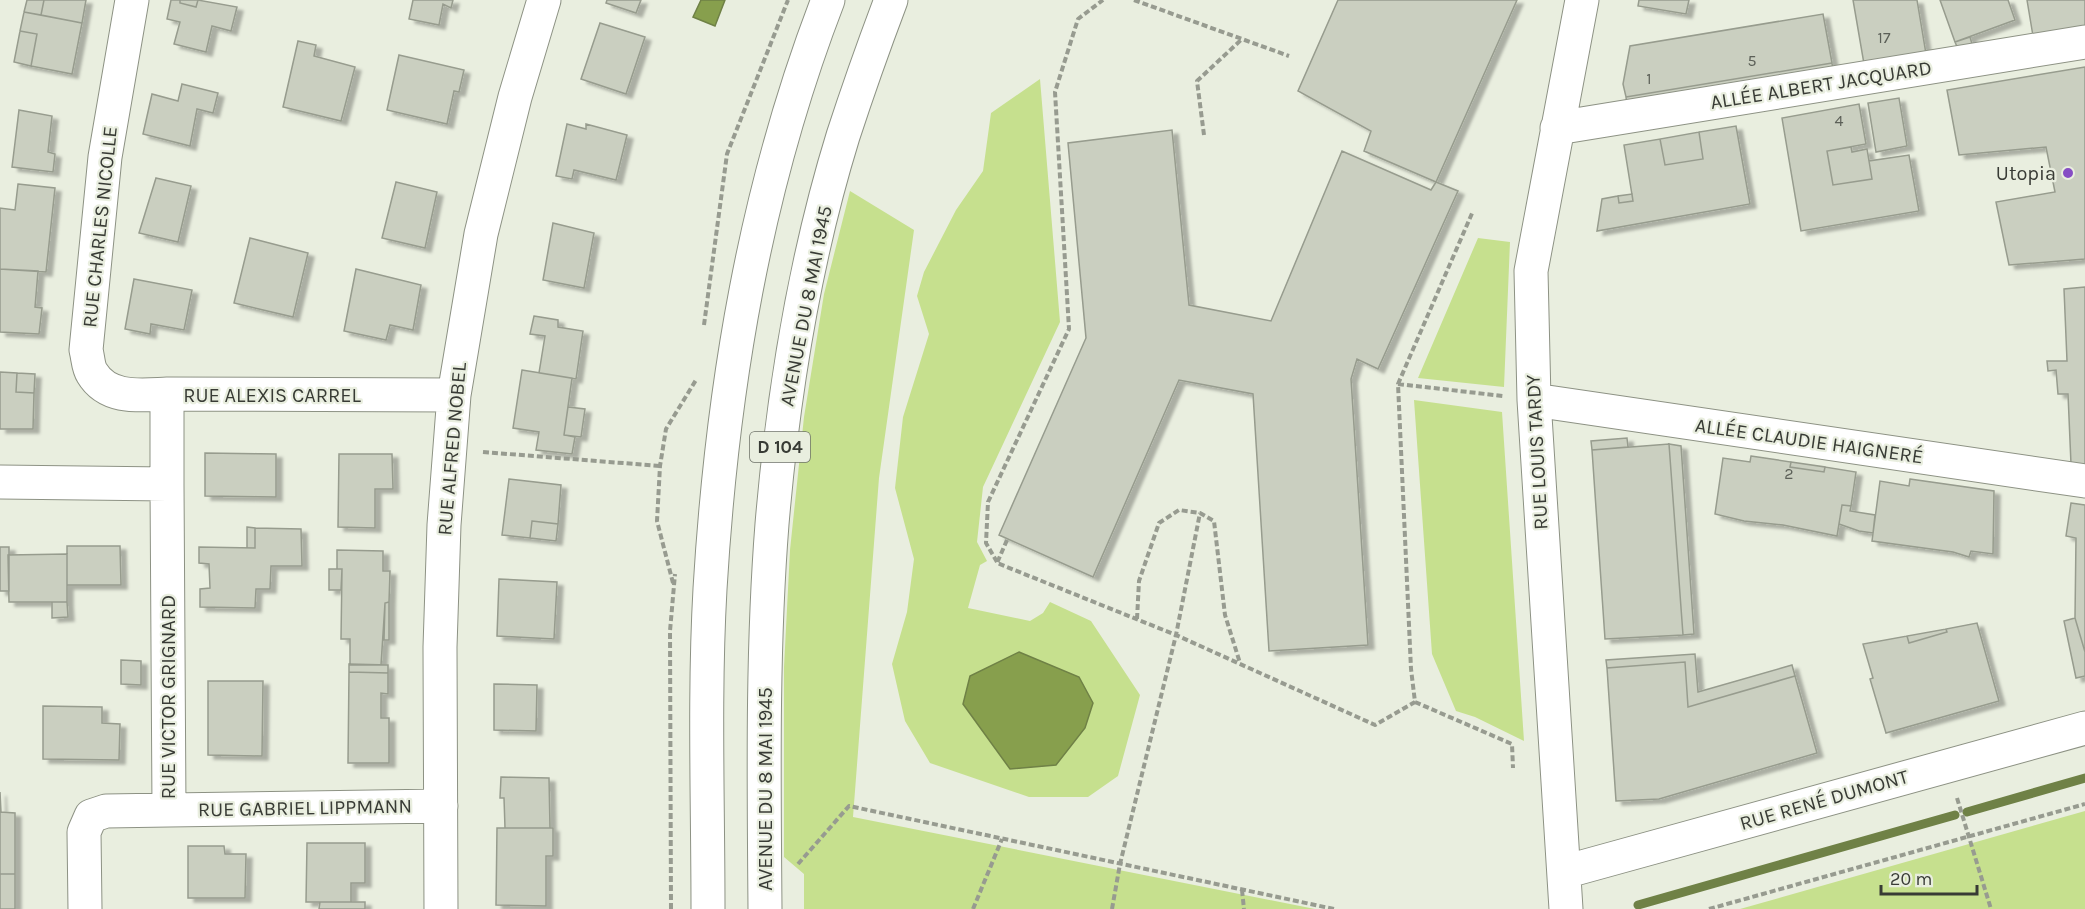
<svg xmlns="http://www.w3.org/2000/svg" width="2085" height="909" font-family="Karla,sans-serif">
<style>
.green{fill:#c6e08e}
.water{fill:#879f4d;stroke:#6f8146;stroke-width:1.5}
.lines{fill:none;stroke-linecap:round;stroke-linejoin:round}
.stream{stroke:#6f8146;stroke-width:9}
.building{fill:#cacfc0;stroke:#979c8e;stroke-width:1.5;filter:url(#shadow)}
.minor-casing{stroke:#8d9284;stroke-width:35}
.primary-casing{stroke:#8d9284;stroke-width:35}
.path{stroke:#979b90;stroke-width:4;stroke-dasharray:6 3;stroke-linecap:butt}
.minor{stroke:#fff;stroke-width:33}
.primary{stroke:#fff;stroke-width:33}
.poi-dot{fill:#864dc4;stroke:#e9eedf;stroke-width:2}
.labels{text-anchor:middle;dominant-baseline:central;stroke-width:4.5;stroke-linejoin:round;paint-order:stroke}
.number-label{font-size:16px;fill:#5c6058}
.shield{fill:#e9eedf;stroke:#6d7168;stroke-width:1.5}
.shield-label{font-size:18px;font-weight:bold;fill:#383b35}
.street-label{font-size:20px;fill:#383b35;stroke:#e9eedf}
.poi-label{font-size:20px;fill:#383b35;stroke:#e9eedf;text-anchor:end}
</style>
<defs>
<filter id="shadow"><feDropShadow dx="6" dy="4" stdDeviation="1.5" flood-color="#0004"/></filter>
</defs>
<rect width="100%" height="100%" fill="#e9eedf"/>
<path class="green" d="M 1040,79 L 1060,322 L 983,487 L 977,542 L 987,561 L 980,565 L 968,608 L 1030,621 L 1043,613 L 1050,602 L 1091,621 L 1140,695 L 1118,776 L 1088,797 L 1029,797 L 930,763 L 905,721 L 892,664 L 907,612 L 914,559 L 895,488 L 903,417 L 929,334 L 917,296 L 924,272 L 956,210 L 983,171 L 991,113 Z
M 850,191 L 914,230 L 879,478 L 853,817 L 1315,909 L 804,909 L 804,874 L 784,857 L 784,667 L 790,550 L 804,417 L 824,294 Z
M 1478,238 L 1510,242 L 1504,387 L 1418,378 Z
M 1414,400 L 1502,412 L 1524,741 L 1475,717 L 1456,711 L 1432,654 Z
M 2085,811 L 2085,909 L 1740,909 Z"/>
<path class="water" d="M 701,0 L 725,0 L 715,26 L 693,17 Z
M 1019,652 L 1079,677 L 1093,703 L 1085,728 L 1056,765 L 1010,769 L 963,704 L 970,676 Z"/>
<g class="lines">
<path class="stream" d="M 1967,812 L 2085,778
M 1638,905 L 1955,815"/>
</g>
<path class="building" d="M 27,0 L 44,0 L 41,15 L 24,12 Z
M 44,0 L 86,0 L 82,23 L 41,15 Z
M 171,0 L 180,0 L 180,3 L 196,7 L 198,0 L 237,7 L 231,31 L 212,26 L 206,52 L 174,44 L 180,22 L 167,19 Z
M 180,0 L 198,0 L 196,7 L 180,3 Z
M 413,0 L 453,0 L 451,8 L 443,4 L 439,25 L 409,19 Z
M 607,0 L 641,0 L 636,13 L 606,3 Z
M 1338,0 L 1517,0 L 1436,182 L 1364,151 L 1371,131 L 1298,91 Z
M 1639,0 L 1689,0 L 1686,14 L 1638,6 Z
M 1853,0 L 1917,0 L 1926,54 L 1864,64 Z
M 1940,0 L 2008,0 L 2015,20 L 1955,42 Z
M 2027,0 L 2085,0 L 2085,27 L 2033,36 Z
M 24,12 L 82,23 L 72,74 L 31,66 L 37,34 L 20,31 Z
M 1823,14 L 1832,63 L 1626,97 L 1623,84 L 1630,46 Z
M 600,23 L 645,37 L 626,94 L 581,79 Z
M 20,31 L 37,34 L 31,66 L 14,62 Z
M 1970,37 L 1972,44 L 1958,49 L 1955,42 Z
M 298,41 L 316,45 L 314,56 L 355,67 L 341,121 L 283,107 Z
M 399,55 L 464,70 L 459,92 L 454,91 L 447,124 L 387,110 Z
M 1832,63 L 1833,70 L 1627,105 L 1626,97 Z
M 2085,67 L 2085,259 L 2009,265 L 1996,202 L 2055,192 L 2046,147 L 1959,155 L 1947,90 Z
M 182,84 L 218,93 L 213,113 L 197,109 L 190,146 L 143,134 L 152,94 L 178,101 Z
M 1899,98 L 1907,146 L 1876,152 L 1868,103 Z
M 1859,104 L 1866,144 L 1827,151 L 1833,185 L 1872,179 L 1869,161 L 1909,155 L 1919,211 L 1801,231 L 1782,118 Z
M 19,110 L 52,116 L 48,152 L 55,154 L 53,172 L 12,167 Z
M 567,124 L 586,129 L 586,124 L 627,135 L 616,180 L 574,170 L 572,179 L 556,176 Z
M 1736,126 L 1750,204 L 1597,231 L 1602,199 L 1618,196 L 1619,203 L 1633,201 L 1624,145 L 1660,139 L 1665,165 L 1703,159 L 1699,132 Z
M 1172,130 L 1189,305 L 1271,321 L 1342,151 L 1431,190 L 1436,182 L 1458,191 L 1378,369 L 1357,359 L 1351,379 L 1368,645 L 1269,651 L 1253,394 L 1179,380 L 1093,577 L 999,535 L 1086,338 L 1068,143 Z
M 1699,132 L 1703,159 L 1665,165 L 1660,139 Z
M 1851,147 L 1852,152 L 1867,149 L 1872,179 L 1833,185 L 1827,151 Z
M 156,178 L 191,186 L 178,242 L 139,233 Z
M 396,182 L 437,192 L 425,248 L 382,238 Z
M 18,184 L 55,188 L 46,272 L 0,269 L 0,208 L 15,210 Z
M 1632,194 L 1633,201 L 1619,203 L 1618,196 Z
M 553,223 L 594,233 L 584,288 L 543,280 Z
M 250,238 L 308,253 L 293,317 L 234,303 Z
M 0,269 L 38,271 L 35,307 L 42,308 L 39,334 L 0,332 Z
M 356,269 L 421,285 L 413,330 L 390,325 L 386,340 L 344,331 Z
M 134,279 L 192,290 L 184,330 L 151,324 L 150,334 L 125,329 Z
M 2085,287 L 2085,466 L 2071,464 L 2068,394 L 2058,394 L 2056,370 L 2048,371 L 2047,361 L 2067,361 L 2064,289 Z
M 534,316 L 558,320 L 558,327 L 583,331 L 576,379 L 539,373 L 545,336 L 530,334 Z
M 522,370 L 572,378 L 564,435 L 575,437 L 572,454 L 536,450 L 539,432 L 513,428 Z
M 0,372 L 17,373 L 16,392 L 34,393 L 33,429 L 0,429 Z
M 17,373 L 35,374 L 34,393 L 16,392 Z
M 568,407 L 585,409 L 581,437 L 564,435 Z
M 1627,438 L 1628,447 L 1592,450 L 1591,441 Z
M 1669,444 L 1681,446 L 1694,634 L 1683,635 Z
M 1669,444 L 1683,635 L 1605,639 L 1592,450 Z
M 205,453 L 276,454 L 276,497 L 205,496 Z
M 339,454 L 392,454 L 393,489 L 375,489 L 375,528 L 338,527 Z
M 1751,456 L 1791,462 L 1790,467 L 1824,472 L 1825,467 L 1856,472 L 1851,506 L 1842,505 L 1837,536 L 1783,525 L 1744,521 L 1715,514 L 1723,458 L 1750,462 Z
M 1791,462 L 1825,467 L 1824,472 L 1790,467 Z
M 509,479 L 561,485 L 558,524 L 532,521 L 530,538 L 502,535 Z
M 1910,479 L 1994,491 L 1993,554 L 1971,551 L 1969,557 L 1953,552 L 1872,541 L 1880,481 L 1909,486 Z
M 2071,503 L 2085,505 L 2085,652 L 2075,618 L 2076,538 L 2066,536 Z
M 1842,505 L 1851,506 L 1850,511 L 1875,515 L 1873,533 L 1859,531 L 1839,524 Z
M 532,521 L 558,524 L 556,541 L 530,538 Z
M 247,527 L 255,528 L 255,548 L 247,548 Z
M 255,528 L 301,529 L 302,566 L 271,566 L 270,589 L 256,589 L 255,608 L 200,607 L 200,589 L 210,588 L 209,564 L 199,563 L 199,547 L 255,548 Z
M 67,546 L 120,546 L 121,585 L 67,585 Z
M 0,547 L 9,547 L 9,591 L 0,591 Z
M 337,550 L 383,551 L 383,571 L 390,571 L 389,602 L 385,603 L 381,665 L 350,665 L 350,639 L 341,639 L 342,569 L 337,569 Z
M 67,554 L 67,602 L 9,602 L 8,555 Z
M 329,569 L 342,569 L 341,590 L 329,590 Z
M 499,579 L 557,582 L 554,639 L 497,636 Z
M 52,602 L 67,602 L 68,617 L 52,618 Z
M 389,602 L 389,640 L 384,640 L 385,603 Z
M 2075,618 L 2085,652 L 2085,676 L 2076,678 L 2064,621 Z
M 1977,623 L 1999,701 L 1886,733 L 1870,679 L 1873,678 L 1863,644 L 1907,636 L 1909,643 L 1947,632 L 1946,629 Z
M 1946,629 L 1947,632 L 1909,643 L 1907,636 Z
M 1695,654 L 1698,692 L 1792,665 L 1795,676 L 1688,707 L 1685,662 L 1607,668 L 1606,660 Z
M 121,660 L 141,661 L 141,685 L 121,684 Z
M 1685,662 L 1688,707 L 1795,676 L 1817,753 L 1659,799 L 1616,801 L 1607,668 Z
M 349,664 L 388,665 L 388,673 L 349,672 Z
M 349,672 L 388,673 L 388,694 L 381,693 L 381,718 L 389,718 L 389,763 L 348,763 Z
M 208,681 L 263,681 L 262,756 L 208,755 Z
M 494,684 L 537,685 L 536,731 L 494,730 Z
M 43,706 L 102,707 L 102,723 L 120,724 L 119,760 L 43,759 Z
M 501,777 L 549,778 L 550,828 L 505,828 L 504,798 L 500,798 Z
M 0,792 L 1,812 L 15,813 L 15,874 L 0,874 Z
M 497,828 L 553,828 L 553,856 L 546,856 L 546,906 L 496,905 Z
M 307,843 L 365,843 L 365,883 L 351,883 L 351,902 L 306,902 Z
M 188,846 L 224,846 L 225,854 L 246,854 L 245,898 L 188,898 Z
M 0,874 L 15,874 L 15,909 L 0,909 Z
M 320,902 L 365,902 L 365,909 L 319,909 Z"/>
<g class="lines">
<g class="minor-casing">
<path id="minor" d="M 132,0 L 105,157 L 86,350 C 88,357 88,367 92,373 C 108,400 141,395 167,394
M 1557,128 L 2085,42
M 1534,400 L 2085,481
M 0,482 L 167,484 L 167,394 L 454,395
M 169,810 L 441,806
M 1564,872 L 2085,728
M 85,909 L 84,832 L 91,816 L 106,811 L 169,810 L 167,484
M 441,909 L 440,647 L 444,525 L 454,395 L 481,234 L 515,97 L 544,0
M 1566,909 L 1534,400 L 1531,271 L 1582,0"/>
</g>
<g class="primary-casing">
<path id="primary" d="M 708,909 C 708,802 704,695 710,589 C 722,388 755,189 828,0
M 765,909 C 764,781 762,651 772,524 C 783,395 805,259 843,136 C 858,90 874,45 891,0"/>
</g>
<path class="path" d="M 1134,0 L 1289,56
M 1204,135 L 1197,81 L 1242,39
M 704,325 L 727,154 L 788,0
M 1398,384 L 1503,396
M 483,452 L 660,466
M 1007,540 L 997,563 L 1176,635 L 1375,725 L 1415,702 L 1411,669 L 1398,384 L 1473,211
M 997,562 L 986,543 L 988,502 L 1069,329 L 1055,92 L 1078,19 L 1103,0
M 673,583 L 657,521 L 660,466 L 666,429 L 696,380
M 1137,619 L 1139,581 L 1159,523 L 1179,510 L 1200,513 L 1214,521 L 1225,615 L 1240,663
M 1415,702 L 1512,744 L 1513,768
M 1957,798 L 1991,909
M 798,864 L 849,806 L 1334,909
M 1242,890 L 1244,909
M 671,909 L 670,631 L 675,574
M 973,909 L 1002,839
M 1112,909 L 1120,864 L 1176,635 L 1200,513
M 1709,909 L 2085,804"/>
<use href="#minor" class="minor"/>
<use href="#primary" class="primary"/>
</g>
<circle class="poi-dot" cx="2068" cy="173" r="6"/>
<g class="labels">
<g class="number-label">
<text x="1884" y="37">17</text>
<text x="1752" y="60">5</text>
<text x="1649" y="78">1</text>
<text x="1839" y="120">4</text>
<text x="1789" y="473">2</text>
</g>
<rect class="shield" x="750" y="432" width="60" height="30" rx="4.5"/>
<g class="shield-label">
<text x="780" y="447">D 104</text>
</g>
<g class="street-label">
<text transform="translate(1821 85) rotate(-9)">ALLÉE ALBERT JACQUARD</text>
<text transform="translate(100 227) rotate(-84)">RUE CHARLES NICOLLE</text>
<text transform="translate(806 306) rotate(-79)">AVENUE DU 8 MAI 1945</text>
<text x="272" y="395">RUE ALEXIS CARREL</text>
<text transform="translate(1809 441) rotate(8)">ALLÉE CLAUDIE HAIGNERÉ</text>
<text transform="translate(452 449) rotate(-85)">RUE ALFRED NOBEL</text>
<text transform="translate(1537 452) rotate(-93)">RUE LOUIS TARDY</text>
<text transform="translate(168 697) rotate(-90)">RUE VICTOR GRIGNARD</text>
<text transform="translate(765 789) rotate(-90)">AVENUE DU 8 MAI 1945</text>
<text transform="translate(1824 800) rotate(-16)">RUE RENÉ DUMONT</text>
<text transform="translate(305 808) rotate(-1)">RUE GABRIEL LIPPMANN</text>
</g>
<g class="poi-label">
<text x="2056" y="173">Utopia</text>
</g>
</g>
<path d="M1881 885v9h96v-9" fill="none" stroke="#383b35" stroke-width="3"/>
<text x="1890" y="885" font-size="18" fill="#383b35" stroke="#e9eedf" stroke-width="4.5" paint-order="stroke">20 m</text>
</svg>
